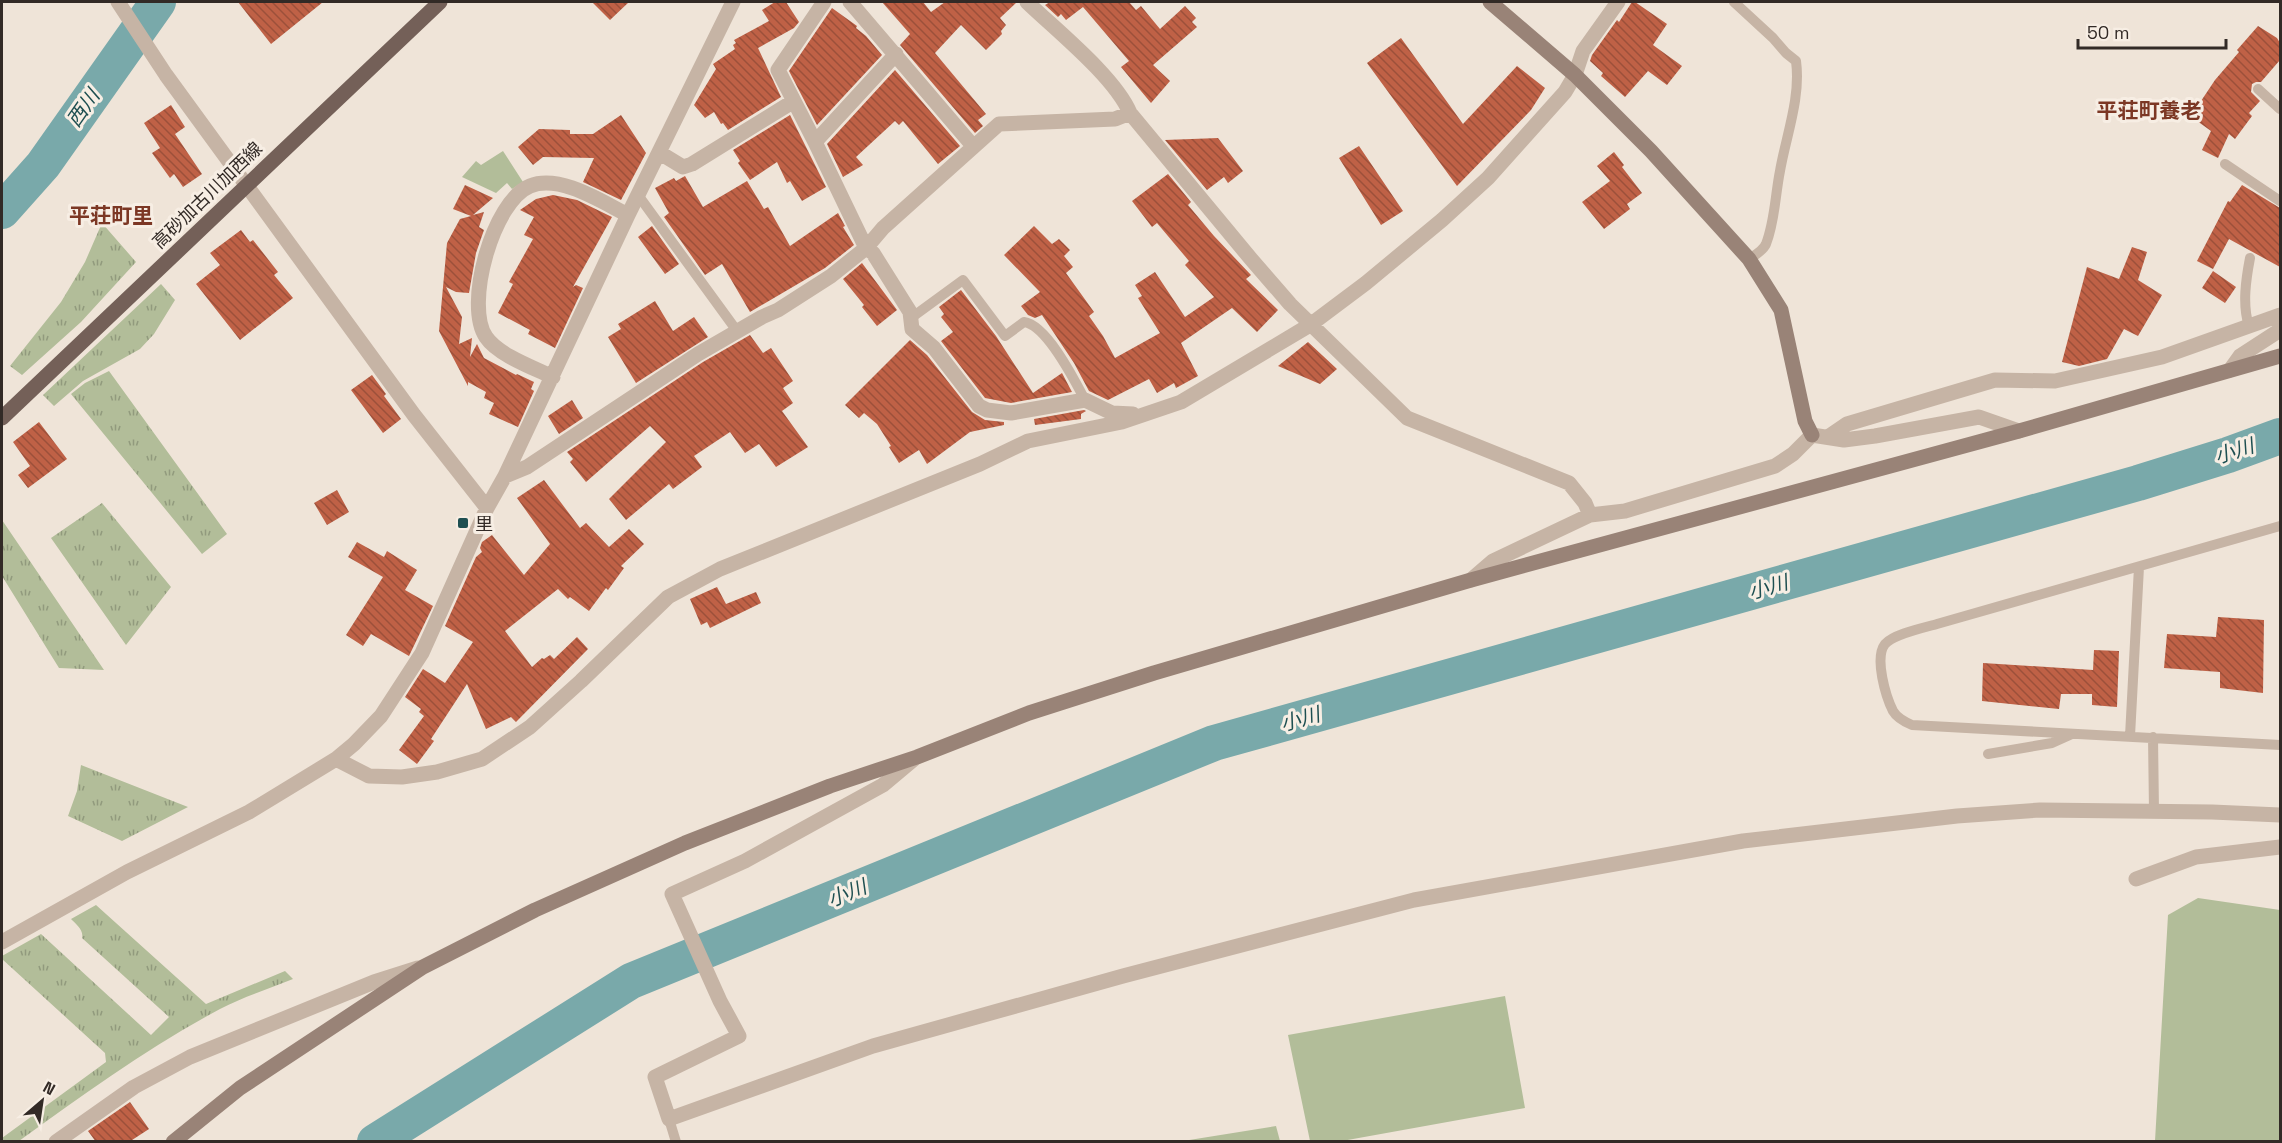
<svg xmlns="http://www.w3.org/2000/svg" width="2282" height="1143" font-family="'Space Grotesk','Noto Sans JP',sans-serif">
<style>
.grass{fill:url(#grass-tufts)}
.park{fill:#b2bd99}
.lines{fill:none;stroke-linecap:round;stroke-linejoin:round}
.river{stroke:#79a9aa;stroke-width:36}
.building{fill:url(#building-back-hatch)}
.lane{stroke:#c6b4a5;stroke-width:10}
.street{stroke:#c6b4a5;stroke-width:15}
.secondary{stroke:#998377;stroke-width:15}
.primary{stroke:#746058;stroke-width:15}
.poi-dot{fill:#1e4f51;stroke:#f7eee4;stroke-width:2}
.labels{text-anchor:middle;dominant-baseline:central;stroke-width:6;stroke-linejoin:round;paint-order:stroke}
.street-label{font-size:18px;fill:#322a26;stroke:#f7eee4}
.poi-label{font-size:18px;fill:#322a26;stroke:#f7eee4;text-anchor:start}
.water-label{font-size:20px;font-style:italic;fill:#1e4f51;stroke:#f7eee4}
.quarter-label{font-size:21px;font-weight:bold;fill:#7c3724;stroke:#f7eee4}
</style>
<defs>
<pattern id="grass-tufts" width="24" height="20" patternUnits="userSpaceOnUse" patternTransform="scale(1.5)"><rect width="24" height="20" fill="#b2bd99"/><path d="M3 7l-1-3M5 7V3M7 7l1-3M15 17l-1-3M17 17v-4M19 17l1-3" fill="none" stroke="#919a7d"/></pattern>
<pattern id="building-back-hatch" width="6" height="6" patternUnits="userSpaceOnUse" patternTransform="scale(1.5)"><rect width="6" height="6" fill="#bf6146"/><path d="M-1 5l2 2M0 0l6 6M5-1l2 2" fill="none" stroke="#9c503a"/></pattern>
</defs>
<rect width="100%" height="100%" fill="#efe4d8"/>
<path class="grass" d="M 102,223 L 136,262 L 81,322 L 22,375 L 10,366 L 61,302 L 85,262 Z
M 161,284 L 175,300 L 154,334 L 140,349 L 83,381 L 54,406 L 43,395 Z
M 109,371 L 227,534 L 202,554 L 71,394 L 85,383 Z
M 102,503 L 171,587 L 126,645 L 51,538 Z
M 2,520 L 104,670 L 59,668 L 2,576 Z
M 81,765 L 188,807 L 122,841 L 68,816 L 77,791 Z
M 96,905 L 206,1004 L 285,971 L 293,979 C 269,989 243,997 220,1009 C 149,1047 84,1094 19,1141 L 2,1141 L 2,1138 L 106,1062 L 105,1053 L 2,959 L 2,956 L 41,934 L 151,1035 L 169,1017 L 82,938 C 84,930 76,924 71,919 Z"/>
<path class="park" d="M 503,151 L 523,182 L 512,189 L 507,183 L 496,193 L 462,177 L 476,161 L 481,165 Z
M 2198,898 L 2280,910 L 2280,1141 L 2155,1141 L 2168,915 Z
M 1505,996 L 1525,1108 L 1342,1141 L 1310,1141 L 1288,1035 Z
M 1276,1126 L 1280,1141 L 1183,1141 Z"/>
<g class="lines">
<path class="river" d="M 2,211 L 43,165 L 158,2
M 375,1142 L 631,981 L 1214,743 L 2138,483 L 2228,455 L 2280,436"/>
</g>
<path class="building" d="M 238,2 L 323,2 L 271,44 Z
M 592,2 L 629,2 L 610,20 Z
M 775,2 L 786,2 L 799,22 L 794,28 L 758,48 L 781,97 L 728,130 L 723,123 L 721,124 L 714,112 L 705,118 L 694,105 L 716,69 L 713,64 L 735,49 L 733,45 L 736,43 L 734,40 L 769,21 L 762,10 Z
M 882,2 L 923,2 L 931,12 L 945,2 L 1017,2 L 1000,18 L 1006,25 L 1001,31 L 1002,34 L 986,50 L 961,25 L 935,53 L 986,114 L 978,120 L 983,126 L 975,133 L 900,45 L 910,34 Z
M 1050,2 L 1129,2 L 1136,10 L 1141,6 L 1160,29 L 1185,6 L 1196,18 L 1192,22 L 1197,27 L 1153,65 L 1170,81 L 1151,103 L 1121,67 L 1129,61 L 1083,7 L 1066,20 L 1061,14 L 1058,17 L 1045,5 Z
M 1632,2 L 1635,2 L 1667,24 L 1653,45 L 1682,66 L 1667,85 L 1648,71 L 1625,97 L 1601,76 L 1603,73 L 1590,61 L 1592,55 L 1617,20 L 1619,22 Z
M 832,8 L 857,26 L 856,28 L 866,36 L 882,55 L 817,125 L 789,71 Z
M 2258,26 L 2277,38 L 2280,43 L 2280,60 L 2261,82 L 2256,82 L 2252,84 L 2251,92 L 2260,101 L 2249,113 L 2252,116 L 2235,139 L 2229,134 L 2218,158 L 2202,150 L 2211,131 L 2193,118 L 2193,113 L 2215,80 L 2239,52 L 2237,50 Z
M 1401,38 L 1463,124 L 1517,66 L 1545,88 L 1531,110 L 1457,186 L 1367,63 Z
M 895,70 L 960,146 L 938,164 L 903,121 L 899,125 L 895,121 L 856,157 L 863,165 L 843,177 L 827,144 Z
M 171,105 L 185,127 L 175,134 L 202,174 L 183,187 L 174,174 L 170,178 L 152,153 L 160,148 L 144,123 Z
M 621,115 L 646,153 L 621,200 L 583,182 L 594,158 L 543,157 L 533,165 L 518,147 L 539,129 L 570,130 L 570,134 L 593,134 Z
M 790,115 L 826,187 L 802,201 L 790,181 L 787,183 L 777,162 L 750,180 L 738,163 L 740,161 L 733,150 Z
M 1218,138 L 1243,171 L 1228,183 L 1224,177 L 1207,190 L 1165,140 Z
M 1359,146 L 1403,211 L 1381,225 L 1339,158 Z
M 1614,152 L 1624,165 L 1622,167 L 1642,193 L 1627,204 L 1630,209 L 1604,229 L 1582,202 L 1610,181 L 1597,166 Z
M 1168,174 L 1191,202 L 1188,205 L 1214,236 L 1251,275 L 1246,279 L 1278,310 L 1257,332 L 1232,308 L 1181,343 L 1198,376 L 1176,388 L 1174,383 L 1157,393 L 1149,379 L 1108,400 L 1089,391 L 1074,363 L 1042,315 L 1035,318 L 1028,315 L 1021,306 L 1040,292 L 1004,255 L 1034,226 L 1052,244 L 1059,239 L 1070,250 L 1064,256 L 1073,267 L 1066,273 L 1094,312 L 1089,316 L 1103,336 L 1115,358 L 1160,333 L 1138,298 L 1142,296 L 1135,285 L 1155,272 L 1185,317 L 1214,297 L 1185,265 L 1189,261 L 1157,223 L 1152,227 L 1132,201 Z
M 685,176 L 703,207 L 747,181 L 764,209 L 768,207 L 790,246 L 838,213 L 845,226 L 843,227 L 854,245 L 825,268 L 750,312 L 722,264 L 705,275 L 664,217 L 669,213 L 655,188 L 674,178 L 676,181 Z
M 465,185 L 493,198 L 473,215 L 484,212 L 479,227 L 484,230 L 476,253 L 469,293 L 456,292 L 446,287 L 462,317 L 459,344 L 472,338 L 470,357 L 477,344 L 484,358 L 516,375 L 517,374 L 534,382 L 531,389 L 534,391 L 518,427 L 489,414 L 494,403 L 484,398 L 486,392 L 468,382 L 468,386 L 439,331 L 447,243 L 460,219 L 471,216 L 453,209 Z
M 2242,185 L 2280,208 L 2280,267 L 2229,239 L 2213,269 L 2197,261 L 2228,201 L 2230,202 Z
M 553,195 L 577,200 L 612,217 L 573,287 L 576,285 L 583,288 L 555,348 L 528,334 L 530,330 L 498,313 L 513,284 L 509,282 L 533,239 L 524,235 L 534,217 L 520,210 L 536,199 Z
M 652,226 L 679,264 L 665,274 L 638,237 Z
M 241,230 L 250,242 L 253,240 L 278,272 L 274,275 L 293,298 L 240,340 L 196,284 L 220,265 L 210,253 Z
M 2132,247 L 2147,252 L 2138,280 L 2162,295 L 2138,336 L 2124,329 L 2107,359 L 2079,366 L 2062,362 L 2087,267 L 2119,279 Z
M 862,263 L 897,310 L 877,326 L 862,307 L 864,305 L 843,279 Z
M 2213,271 L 2236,287 L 2225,303 L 2202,288 Z
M 961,290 L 996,336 L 1033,393 L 1062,373 L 1072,392 L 1011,403 L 985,398 L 941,341 L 953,332 L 941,317 L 944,314 L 939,307 Z
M 655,301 L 673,331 L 694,317 L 708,337 L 636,383 L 608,337 L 621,329 L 618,324 Z
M 750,335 L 763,353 L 771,348 L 793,381 L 783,388 L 793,403 L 782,411 L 808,447 L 776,467 L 759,444 L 745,453 L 730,432 L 694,456 L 702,467 L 673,489 L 669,484 L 626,520 L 609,499 L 666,442 L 650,426 L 586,482 L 570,462 L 573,459 L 567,452 L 703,362 Z
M 910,340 L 927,355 L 972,412 L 985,420 L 1004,422 L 1004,425 L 970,432 L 927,464 L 919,450 L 899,463 L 889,447 L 891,446 L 877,424 L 864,413 L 859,418 L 845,405 Z
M 1308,342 L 1337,369 L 1320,384 L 1278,366 Z
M 372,375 L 386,394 L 384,396 L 401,419 L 383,433 L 351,390 Z
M 572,400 L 583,418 L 559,434 L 548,416 Z
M 1084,410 L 1086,411 L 1081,414 L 1081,419 L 1035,425 L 1034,419 Z
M 39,422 L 67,459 L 28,488 L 18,475 L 30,466 L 13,442 Z
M 544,480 L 580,528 L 586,523 L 609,547 L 629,529 L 644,544 L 621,566 L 624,568 L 608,590 L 606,588 L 589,611 L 570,597 L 568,599 L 558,589 L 505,631 L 532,667 L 542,658 L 544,659 L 550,655 L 554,659 L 577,637 L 588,649 L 516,722 L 511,717 L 486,729 L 467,684 L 431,739 L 434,741 L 417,764 L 399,750 L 424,716 L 419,712 L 421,709 L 405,697 L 423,669 L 445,683 L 473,642 L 445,626 L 476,557 L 482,552 L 480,548 L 482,542 L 492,535 L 524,575 L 550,544 L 517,498 Z
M 337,490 L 349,512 L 327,525 L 314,503 Z
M 357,542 L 384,557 L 387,551 L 417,570 L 405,590 L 433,606 L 409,656 L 371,634 L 363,646 L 346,635 L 383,577 L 348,557 Z
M 717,587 L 726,604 L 756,592 L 761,603 L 710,628 L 707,622 L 701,625 L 690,599 Z
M 2218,617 L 2264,620 L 2263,693 L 2220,688 L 2220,672 L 2164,668 L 2167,634 L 2216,637 Z
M 2094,650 L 2119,651 L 2117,707 L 2092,705 L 2092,694 L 2061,694 L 2059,709 L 1982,701 L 1983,663 L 2093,670 Z
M 130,1102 L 149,1129 L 129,1142 L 96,1142 L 88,1131 Z"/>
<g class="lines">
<path class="lane" d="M 1734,2 L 1773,38 L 1786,53 L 1796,61 C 1801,98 1786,136 1780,171 C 1775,196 1775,221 1766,244 C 1763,251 1755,255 1749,259
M 2258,89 L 2280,109
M 2225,164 L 2280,201
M 638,195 L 737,331
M 911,318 L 963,280 L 1005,336 L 1024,322 C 1047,325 1075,381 1085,400
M 2249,326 C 2242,305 2246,279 2250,258
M 2280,526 L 1937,624 C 1923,628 1894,634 1885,644 C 1874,658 1886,697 1893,711 C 1897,718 1905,722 1912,725 L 2280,745
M 2130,736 L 2139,567
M 2153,737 L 2154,811
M 1988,754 L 2052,743 L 2072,734
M 669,1119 L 676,1142"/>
<path class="street" d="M 118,2 L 166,75 L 414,415 L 487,508
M 824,2 L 778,70 L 815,142 L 896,54
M 850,2 L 973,146
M 1027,2 C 1056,30 1115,77 1130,113 L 1251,259 L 1290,304 L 1407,418 L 1569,483 L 1585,503 L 1590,515
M 815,142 L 866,248 L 873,253 L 910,312 L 912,329 L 934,348 L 979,406 L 987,410 L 1011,413 L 1085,400 L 1112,413 L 1133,414
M 660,153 L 683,167 L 692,164 L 794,101
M 2230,370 L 2240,356 L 2280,330
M 553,377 C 534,368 498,355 486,337 C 464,305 493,201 530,186 C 560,174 602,202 628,215
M 1828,437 L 1847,424 L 1995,380 L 2055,381 L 2162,357 L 2280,315
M 505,476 L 527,467 L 698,354 L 762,317 L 778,310 L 831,276 L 866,248 L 883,228 L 999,124 L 1115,119 L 1130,113
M 1471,580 L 1493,561 L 1590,515 L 1625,511 L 1775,466 L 1793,454 L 1812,435 L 1844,440 L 1875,436 L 1979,417 L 2019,431
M 336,759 L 369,776 L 402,777 L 437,772 L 482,759 L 530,727 L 581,681 L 668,597 L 720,569 L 980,464 L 1028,441 L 1122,422 L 1181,402 L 1310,325 L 1366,283 L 1442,220 L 1488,178 L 1565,92 L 1575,75 L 1583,51 L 1618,2
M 914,759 L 883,785 L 745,861 L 672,894 L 720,1001 L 739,1036 L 655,1077 L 669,1119 L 873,1046 L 1123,976 L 1414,900 L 1743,841 L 1957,816 L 2040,810 L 2212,812 L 2280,815
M 2136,879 L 2196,857 L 2280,847
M 2,942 L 127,872 L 249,812 L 336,759 L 354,744 L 381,716 L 422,653 L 487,508 L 505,476 L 628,215 L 733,2
M 56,1142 L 134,1087 L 190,1057 L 374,982 L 418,968"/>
<path class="secondary" d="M 1490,2 L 1575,75 L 1651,151 L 1749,259 L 1781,310 L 1805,421 L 1812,435
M 173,1142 L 240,1088 L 423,967 L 535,910 L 685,843 L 830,786 L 917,757 L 1029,713 L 1154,673 L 1471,580 L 2019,431 L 2280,356"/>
<path class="primary" d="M 2,418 L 440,2"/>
</g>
<rect class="poi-dot" x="457" y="517" width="12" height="12" rx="3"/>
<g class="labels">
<g class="street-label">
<text transform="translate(207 195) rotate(-44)">高砂加古川加西線</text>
</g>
<g class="poi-label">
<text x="475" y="523">里</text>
</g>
<g class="water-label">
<text transform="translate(83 108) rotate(-55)">西川</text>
<text transform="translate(2234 451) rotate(-18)">小川</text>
<text transform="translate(1768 587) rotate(-16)">小川</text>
<text transform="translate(1300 719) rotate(-16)">小川</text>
<text transform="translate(847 893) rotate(-22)">小川</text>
</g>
<g class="quarter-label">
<text x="2149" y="110">平荘町養老</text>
<text x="111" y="215">平荘町里</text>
</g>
</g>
<rect width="2282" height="1143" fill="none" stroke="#322a26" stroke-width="6"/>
<g transform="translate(42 1101) rotate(29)" stroke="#f7eee4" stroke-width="4.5" paint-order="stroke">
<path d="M0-4.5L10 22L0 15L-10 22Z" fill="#322a26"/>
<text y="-9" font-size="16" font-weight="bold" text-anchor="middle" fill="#322a26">N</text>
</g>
<path d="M2078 39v9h148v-9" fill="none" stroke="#322a26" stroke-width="3"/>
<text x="2087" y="39" font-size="18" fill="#322a26" stroke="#f7eee4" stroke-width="4.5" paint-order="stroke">50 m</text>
</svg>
